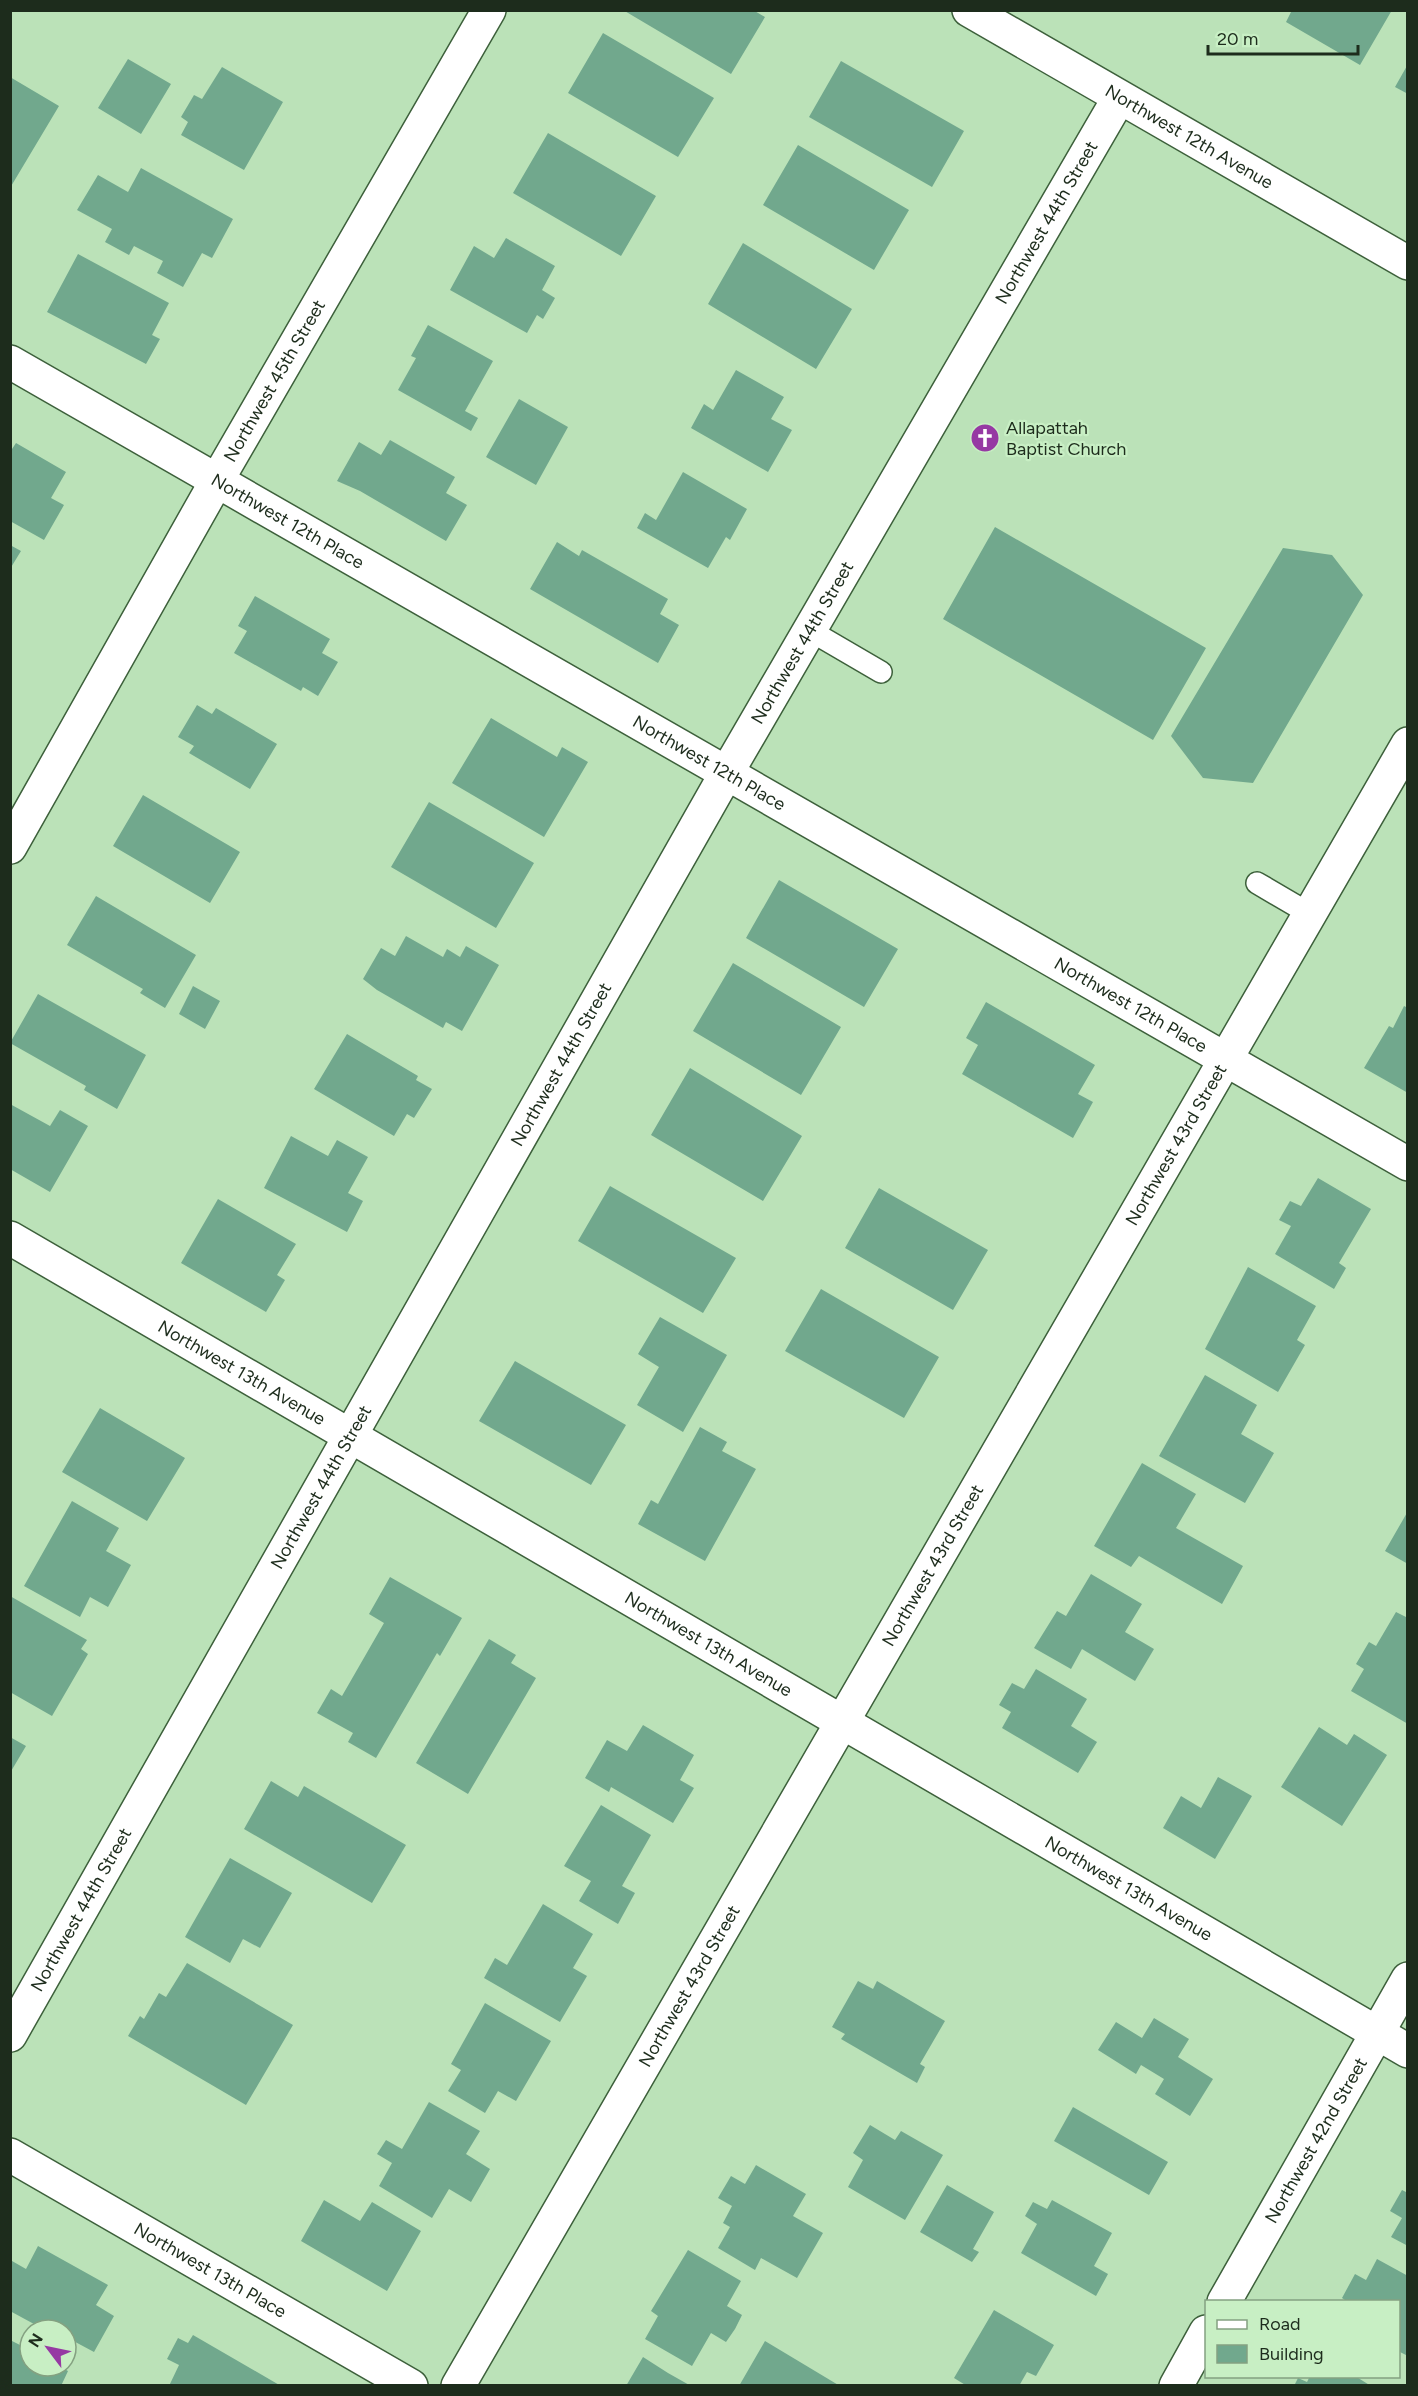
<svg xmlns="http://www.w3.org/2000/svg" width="1418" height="2396" font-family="Figtree,sans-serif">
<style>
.building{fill:#71a88d}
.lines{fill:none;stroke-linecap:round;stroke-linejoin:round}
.service-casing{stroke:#3d603b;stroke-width:24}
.minor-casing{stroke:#3d603b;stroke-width:36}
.secondary-casing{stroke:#3d603b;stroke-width:36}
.service{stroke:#fff;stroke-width:21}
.minor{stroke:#fff;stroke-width:33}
.secondary{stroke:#fff;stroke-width:33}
.labels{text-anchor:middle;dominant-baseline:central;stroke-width:4.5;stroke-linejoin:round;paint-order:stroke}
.street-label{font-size:18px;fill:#1d2c1c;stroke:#c8efc4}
.poi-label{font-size:18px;fill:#1d2c1c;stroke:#c8efc4;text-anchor:start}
</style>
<rect width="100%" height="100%" fill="#bbe2b8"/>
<path class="building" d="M 623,10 L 753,10 L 765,17 L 731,74 Z
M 1292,10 L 1392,10 L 1360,65 L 1286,22 Z
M 603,33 L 714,98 L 678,157 L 568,93 Z
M 128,59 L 171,84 L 141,134 L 98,108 Z
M 841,61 L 964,131 L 932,187 L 809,117 Z
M 1408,64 L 1408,94 L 1395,87 Z
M 222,67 L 283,102 L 244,170 L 181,135 L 188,122 L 181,117 L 194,95 L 202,99 Z
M 10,77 L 59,106 L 10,188 Z
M 548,133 L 656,196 L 621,256 L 513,193 Z
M 798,145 L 909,210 L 874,270 L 763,205 Z
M 141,168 L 233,219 L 212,258 L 202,253 L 183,287 L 157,273 L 163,261 L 134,246 L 129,255 L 105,242 L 112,229 L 77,210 L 98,175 L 128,192 Z
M 506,238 L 555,266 L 542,290 L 555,298 L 543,319 L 537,315 L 527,333 L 450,290 L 474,246 L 494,258 Z
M 743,243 L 852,309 L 816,369 L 708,304 Z
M 78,254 L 169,303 L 152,335 L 160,339 L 146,364 L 47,312 Z
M 428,325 L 493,361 L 465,411 L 478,418 L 471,431 L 398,390 L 416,358 L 411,356 Z
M 736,370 L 784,397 L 771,419 L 792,430 L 768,472 L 691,428 L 704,404 L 713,410 Z
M 519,399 L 568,427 L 536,485 L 486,457 Z
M 390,440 L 455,477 L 446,493 L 467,505 L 446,541 L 360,491 L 337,481 L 359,442 L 381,455 Z
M 16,443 L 66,472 L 51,498 L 64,505 L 44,540 L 10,521 L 10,452 Z
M 683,472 L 747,509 L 730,540 L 726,537 L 708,568 L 637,528 L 645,513 L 656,520 Z
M 995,527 L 1206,648 L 1153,740 L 943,619 Z
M 557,542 L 579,556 L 582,550 L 668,599 L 660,614 L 679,625 L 658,663 L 530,589 Z
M 10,545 L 21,551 L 10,569 Z
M 1283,548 L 1332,555 L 1363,595 L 1253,783 L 1203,778 L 1171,736 Z
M 255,596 L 330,639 L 322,653 L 338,662 L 318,696 L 303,687 L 301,691 L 234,653 L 247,631 L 238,626 Z
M 197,705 L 212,714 L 216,708 L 277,744 L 250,789 L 189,753 L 194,746 L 178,737 Z
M 491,718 L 557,757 L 562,747 L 588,762 L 544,837 L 452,783 Z
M 143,795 L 240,852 L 210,903 L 113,846 Z
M 429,802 L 534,863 L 496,928 L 391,867 Z
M 779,880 L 898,949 L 864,1007 L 746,938 Z
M 96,896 L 196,955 L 165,1008 L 140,993 L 143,989 L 67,945 Z
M 406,936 L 443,957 L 447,949 L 460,957 L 466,946 L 499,965 L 462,1031 L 446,1022 L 443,1028 L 377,990 L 363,979 L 381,948 L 395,956 Z
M 733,963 L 841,1027 L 801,1095 L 693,1031 Z
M 193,986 L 220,1001 L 205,1029 L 179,1014 Z
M 38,994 L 146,1055 L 117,1109 L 84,1090 L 86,1086 L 10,1043 Z
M 986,1002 L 1095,1065 L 1078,1094 L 1093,1102 L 1073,1138 L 962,1074 L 978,1045 L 966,1038 Z
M 1404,1006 L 1408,1008 L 1408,1093 L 1364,1068 L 1389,1026 L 1393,1028 Z
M 347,1034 L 418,1076 L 416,1080 L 432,1089 L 414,1118 L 407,1114 L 394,1136 L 314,1089 Z
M 690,1068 L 802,1136 L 763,1201 L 651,1135 Z
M 10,1104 L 50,1126 L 60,1110 L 88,1126 L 50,1192 L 10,1169 Z
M 291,1136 L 328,1156 L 337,1140 L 368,1157 L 348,1193 L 363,1201 L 347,1232 L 264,1188 Z
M 1318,1178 L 1371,1209 L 1339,1263 L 1346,1268 L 1334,1289 L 1275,1254 L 1291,1226 L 1279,1220 L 1290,1201 L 1301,1206 Z
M 610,1186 L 736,1258 L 703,1313 L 578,1241 Z
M 879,1188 L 988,1250 L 953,1310 L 845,1248 Z
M 218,1199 L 296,1244 L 277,1275 L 285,1280 L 266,1312 L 181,1263 Z
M 1248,1267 L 1316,1306 L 1297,1340 L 1305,1345 L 1278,1392 L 1205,1349 Z
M 821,1289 L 939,1357 L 904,1418 L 785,1351 Z
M 660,1317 L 727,1355 L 683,1432 L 637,1405 L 659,1367 L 638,1354 Z
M 515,1361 L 626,1425 L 591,1485 L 479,1421 Z
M 1205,1375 L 1257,1405 L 1241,1434 L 1274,1453 L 1245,1503 L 1159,1456 Z
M 100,1408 L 185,1458 L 147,1521 L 62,1472 Z
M 700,1427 L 727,1442 L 722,1451 L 756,1469 L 705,1561 L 638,1524 L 651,1500 L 658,1504 Z
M 1142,1463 L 1196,1494 L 1176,1528 L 1243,1566 L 1222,1604 L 1139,1556 L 1131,1567 L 1094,1546 Z
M 72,1501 L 119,1528 L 106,1551 L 131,1565 L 108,1607 L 90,1597 L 80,1617 L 24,1586 Z
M 1408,1511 L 1408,1564 L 1385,1551 Z
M 1091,1574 L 1142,1604 L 1125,1632 L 1154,1649 L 1135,1681 L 1082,1649 L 1071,1669 L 1034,1648 L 1057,1611 L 1066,1616 Z
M 390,1577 L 462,1618 L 440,1656 L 437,1653 L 376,1758 L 348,1742 L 353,1733 L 317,1713 L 331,1689 L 342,1696 L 384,1623 L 369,1614 Z
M 10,1596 L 87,1640 L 81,1649 L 88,1654 L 52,1716 L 10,1692 Z
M 1396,1612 L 1408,1618 L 1408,1724 L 1351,1691 L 1364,1669 L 1356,1664 L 1369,1642 L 1376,1646 Z
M 489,1639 L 516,1655 L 511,1663 L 536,1678 L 468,1794 L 416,1763 Z
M 1036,1669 L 1087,1699 L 1071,1726 L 1097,1742 L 1078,1773 L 1002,1728 L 1011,1712 L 999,1705 L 1012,1683 L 1024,1689 Z
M 643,1725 L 694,1755 L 680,1780 L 694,1788 L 673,1823 L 611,1787 L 609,1792 L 585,1778 L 607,1740 L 627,1751 Z
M 1319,1727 L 1347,1745 L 1354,1734 L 1387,1755 L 1342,1826 L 1281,1787 Z
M 10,1737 L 26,1746 L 10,1773 Z
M 1218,1777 L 1252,1796 L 1215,1859 L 1163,1828 L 1181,1796 L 1201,1808 Z
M 271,1781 L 298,1797 L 304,1786 L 406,1845 L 372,1903 L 244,1829 Z
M 601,1805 L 651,1835 L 622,1886 L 635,1893 L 618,1924 L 579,1901 L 591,1881 L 564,1866 Z
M 230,1858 L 292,1893 L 260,1948 L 243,1939 L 230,1963 L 185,1937 Z
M 543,1904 L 593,1934 L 573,1968 L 587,1976 L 560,2022 L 484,1978 L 495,1958 L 507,1965 Z
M 187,1963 L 293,2025 L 246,2105 L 128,2036 L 140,2016 L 144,2019 L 159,1993 L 166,1997 Z
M 858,1981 L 873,1989 L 877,1981 L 945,2021 L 920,2064 L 925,2067 L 917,2083 L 841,2039 L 845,2034 L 832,2027 Z
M 485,2003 L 551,2041 L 516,2101 L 498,2091 L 485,2113 L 448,2091 L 461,2070 L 451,2064 Z
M 1154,2018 L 1189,2039 L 1178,2057 L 1213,2079 L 1190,2116 L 1155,2094 L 1164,2079 L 1141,2065 L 1136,2074 L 1098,2050 L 1116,2022 L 1142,2038 Z
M 429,2102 L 480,2131 L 466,2154 L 490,2169 L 471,2202 L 449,2189 L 432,2218 L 379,2186 L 392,2163 L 377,2154 L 386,2140 L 402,2149 Z
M 1073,2107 L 1168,2162 L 1149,2195 L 1054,2141 Z
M 870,2125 L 895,2140 L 901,2131 L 943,2155 L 905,2220 L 848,2187 L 863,2160 L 853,2153 Z
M 756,2165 L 806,2194 L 793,2216 L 823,2233 L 797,2278 L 761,2258 L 755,2270 L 718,2248 L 730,2227 L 723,2223 L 732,2206 L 718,2198 L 731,2176 L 745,2184 Z
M 947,2185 L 994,2212 L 973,2249 L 979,2252 L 972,2262 L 920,2232 Z
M 1402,2190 L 1408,2193 L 1408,2246 L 1391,2237 L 1402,2218 L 1390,2211 Z
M 324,2200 L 360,2221 L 372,2202 L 421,2231 L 387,2291 L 301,2241 Z
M 1052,2200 L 1112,2233 L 1094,2266 L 1108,2274 L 1096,2296 L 1021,2253 L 1037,2224 L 1025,2216 L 1033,2202 L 1047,2209 Z
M 38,2246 L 108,2285 L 96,2305 L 114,2316 L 94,2352 L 66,2337 L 66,2330 L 45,2330 L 10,2311 L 10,2264 L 12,2261 L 26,2269 Z
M 688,2250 L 741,2281 L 727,2306 L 742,2315 L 735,2329 L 726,2342 L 711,2333 L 692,2366 L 645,2339 L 658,2316 L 651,2311 Z
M 1377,2259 L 1408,2276 L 1408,2356 L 1398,2351 L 1398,2302 L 1348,2302 L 1342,2298 L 1355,2274 L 1366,2280 Z
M 994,2310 L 1054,2345 L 1036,2376 L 1027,2372 L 1019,2386 L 967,2386 L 954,2378 Z
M 193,2335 L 281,2386 L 169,2386 L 179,2365 L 167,2359 L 178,2338 L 188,2343 Z
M 10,2340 L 30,2350 L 30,2366 L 59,2366 L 68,2371 L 61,2386 L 10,2386 Z
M 765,2341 L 840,2386 L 739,2386 Z
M 643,2357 L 668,2373 L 691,2386 L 626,2386 Z
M 1310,2376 L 1355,2376 L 1371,2386 L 1294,2386 L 1298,2378 L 1307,2382 Z"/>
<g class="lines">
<g class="service-casing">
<path id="service" d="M 809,630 L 881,672
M 1257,883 L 1310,914"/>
</g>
<g class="minor-casing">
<g id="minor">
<path id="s1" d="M 10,362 L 1408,1164"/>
<path id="s2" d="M 10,847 L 216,482 L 489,10"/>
<path id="s3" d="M 10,1238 L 1408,2051"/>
<path id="s4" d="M 10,2035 L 726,774 L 1119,98"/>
<path id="s5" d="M 10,2155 L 411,2386"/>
<path id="s6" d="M 1224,2302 L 1408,1979"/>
<path id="s7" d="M 458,2386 L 1408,744"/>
<path d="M 1176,2386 L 1206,2332"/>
</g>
</g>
<g class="secondary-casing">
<g id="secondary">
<path id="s8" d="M 969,10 L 1408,263"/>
</g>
</g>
<use href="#service" class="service"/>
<use href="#minor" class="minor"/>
<use href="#secondary" class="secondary"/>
</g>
<defs>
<g id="church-disc" transform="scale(1.5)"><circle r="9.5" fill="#9639a3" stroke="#c8efc4"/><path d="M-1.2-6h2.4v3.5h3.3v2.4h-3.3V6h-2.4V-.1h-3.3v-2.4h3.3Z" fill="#fff"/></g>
</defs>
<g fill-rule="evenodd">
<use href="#church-disc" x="985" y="438"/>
</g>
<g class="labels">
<g class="street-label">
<text stroke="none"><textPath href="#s8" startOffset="254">Northwest 12th Avenue</textPath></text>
<text stroke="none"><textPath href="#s4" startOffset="2088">Northwest 44th Street</textPath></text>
<text stroke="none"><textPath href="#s2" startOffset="536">Northwest 45th Street</textPath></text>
<text stroke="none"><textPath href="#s1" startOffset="320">Northwest 12th Place</textPath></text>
<text stroke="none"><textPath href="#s4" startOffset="1602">Northwest 44th Street</textPath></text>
<text stroke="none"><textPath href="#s1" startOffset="806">Northwest 12th Place</textPath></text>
<text stroke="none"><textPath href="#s1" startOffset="1292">Northwest 12th Place</textPath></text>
<text stroke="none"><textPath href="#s4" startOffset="1116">Northwest 44th Street</textPath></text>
<text stroke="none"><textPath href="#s7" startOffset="1434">Northwest 43rd Street</textPath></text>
<text stroke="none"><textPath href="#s3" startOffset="268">Northwest 13th Avenue</textPath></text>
<text stroke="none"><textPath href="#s4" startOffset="630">Northwest 44th Street</textPath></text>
<text stroke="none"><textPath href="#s7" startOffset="948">Northwest 43rd Street</textPath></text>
<text stroke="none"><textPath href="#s3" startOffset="808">Northwest 13th Avenue</textPath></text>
<text stroke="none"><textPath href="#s3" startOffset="1294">Northwest 13th Avenue</textPath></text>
<text stroke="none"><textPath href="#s4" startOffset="144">Northwest 44th Street</textPath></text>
<text stroke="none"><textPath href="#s7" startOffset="462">Northwest 43rd Street</textPath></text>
<text stroke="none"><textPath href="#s6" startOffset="186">Northwest 42nd Street</textPath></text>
<text stroke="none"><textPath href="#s5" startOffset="231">Northwest 13th Place</textPath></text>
</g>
<g class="poi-label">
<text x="1006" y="428">Allapattah<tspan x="1006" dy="21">Baptist Church</tspan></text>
</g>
</g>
<rect width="1418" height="2396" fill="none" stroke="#1d2c1c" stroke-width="24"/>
<rect x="1205" y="2300" width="195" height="78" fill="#c8efc4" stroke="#84a181" stroke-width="1.5"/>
<rect x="1217" y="2320" width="30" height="9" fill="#ffffff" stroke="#84a181" stroke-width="1.5"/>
<text x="1259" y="2330" font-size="18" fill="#1d2c1c">Road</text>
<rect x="1217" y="2345" width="30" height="18" fill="#71a88d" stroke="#84a181" stroke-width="1.5"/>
<text x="1259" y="2360" font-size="18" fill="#1d2c1c">Building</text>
<g transform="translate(48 2348) rotate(302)"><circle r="28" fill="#c8efc4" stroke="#84a181" stroke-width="1.5"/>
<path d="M0-4.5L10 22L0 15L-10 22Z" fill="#9639a3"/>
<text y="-9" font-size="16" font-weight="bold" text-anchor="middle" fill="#1d2c1c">N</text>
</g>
<path d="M1208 45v9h150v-9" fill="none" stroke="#1d2c1c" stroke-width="3"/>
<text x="1217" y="45" font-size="18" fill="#1d2c1c" stroke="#c8efc4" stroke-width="4.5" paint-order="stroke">20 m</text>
</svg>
